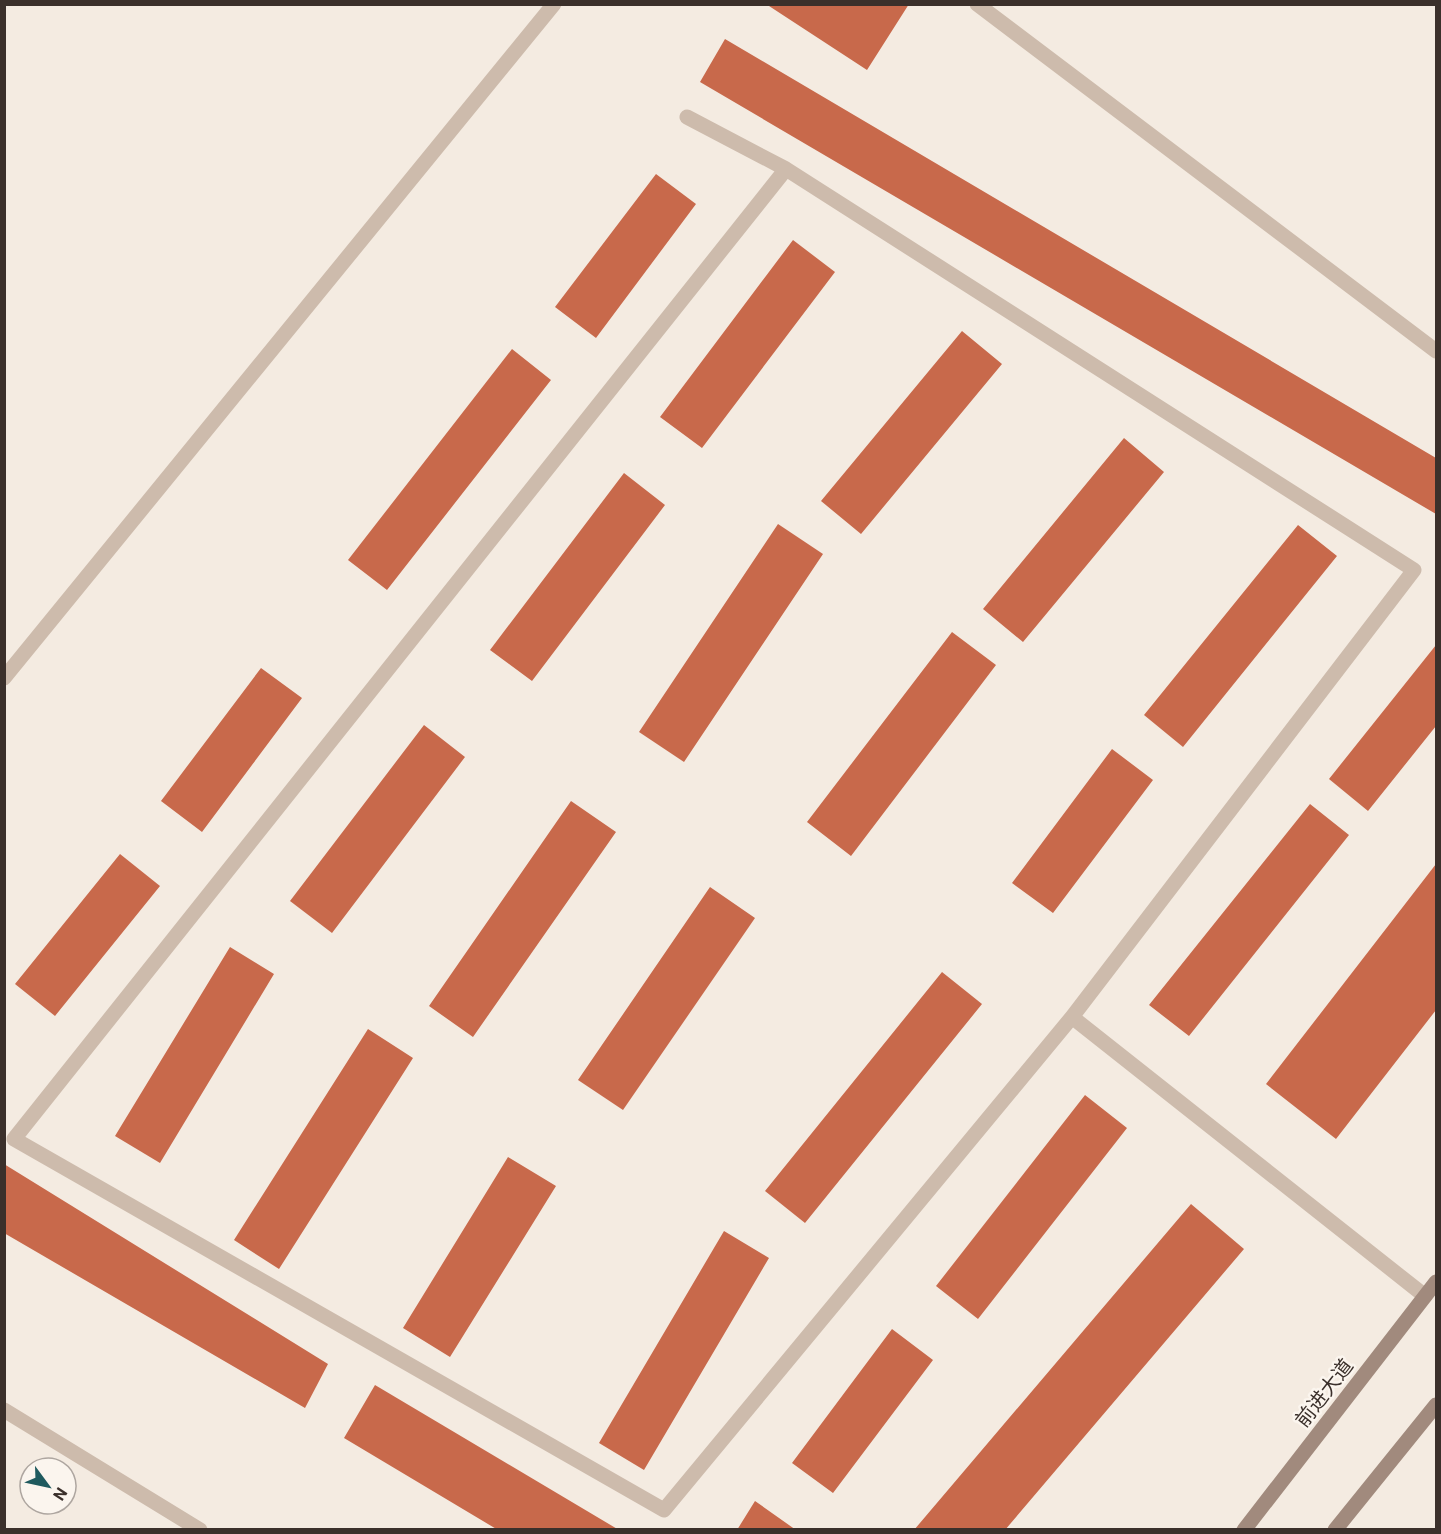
<svg xmlns="http://www.w3.org/2000/svg" width="1441" height="1534" font-family="Roboto,'Noto Sans SC',sans-serif">
<style>
.building{fill:#c8694b}
.lines{fill:none;stroke-linecap:round;stroke-linejoin:round}
.minor{stroke:#cdbbac;stroke-width:15}
.tertiary{stroke:#cdbbac;stroke-width:15}
.secondary{stroke:#a18a7d;stroke-width:15}
.labels{text-anchor:middle;dominant-baseline:central;stroke-width:5;stroke-linejoin:round;paint-order:stroke}
.street-label{font-size:20px;fill:#3b302b;stroke:#fbf5ee}
</style>
<rect width="100%" height="100%" fill="#f4ebe1"/>
<path class="building" d="M 770,4 L 909,4 L 867,70 L 769,6 Z
M 725,39 L 1436,458 L 1436,514 L 700,82 Z
M 656,174 L 696,204 L 596,338 L 555,307 Z
M 793,240 L 835,272 L 702,448 L 660,417 Z
M 962,331 L 1002,364 L 861,534 L 821,501 Z
M 512,349 L 551,380 L 387,590 L 348,560 Z
M 1124,438 L 1164,472 L 1023,642 L 983,609 Z
M 624,473 L 665,505 L 532,681 L 490,650 Z
M 778,524 L 823,554 L 684,762 L 639,732 Z
M 1298,525 L 1337,556 L 1183,747 L 1144,715 Z
M 952,632 L 996,665 L 851,856 L 807,822 Z
M 1436,645 L 1436,726 L 1368,811 L 1329,779 Z
M 261,668 L 302,698 L 202,832 L 161,801 Z
M 424,725 L 465,757 L 332,933 L 290,901 Z
M 1112,749 L 1153,780 L 1053,913 L 1012,883 Z
M 571,801 L 616,832 L 473,1037 L 429,1006 Z
M 1310,804 L 1349,835 L 1189,1036 L 1149,1005 Z
M 120,854 L 160,886 L 55,1016 L 15,984 Z
M 1436,864 L 1436,1010 L 1336,1139 L 1266,1084 Z
M 710,887 L 755,918 L 623,1110 L 578,1080 Z
M 230,947 L 274,974 L 160,1163 L 115,1136 Z
M 942,972 L 982,1004 L 805,1223 L 765,1191 Z
M 368,1029 L 413,1058 L 279,1269 L 234,1240 Z
M 1085,1095 L 1127,1128 L 978,1319 L 936,1286 Z
M 508,1157 L 556,1186 L 450,1357 L 403,1328 Z
M 4,1164 L 328,1364 L 305,1408 L 4,1233 Z
M 1191,1204 L 1244,1249 L 1005,1530 L 914,1530 Z
M 724,1231 L 769,1258 L 644,1470 L 599,1443 Z
M 892,1329 L 933,1360 L 833,1493 L 792,1463 Z
M 375,1385 L 619,1530 L 498,1530 L 344,1438 Z
M 755,1501 L 796,1530 L 737,1530 Z"/>
<g class="lines">
<path class="minor" d="M 977,4 L 1436,351
M 687,117 L 786,169 L 1414,570 L 1072,1017 L 664,1510 L 14,1139 L 786,169
M 1072,1017 L 1425,1296
M 4,1410 L 200,1530"/>
<path class="tertiary" d="M 4,678 L 554,4"/>
<path class="secondary" d="M 1244,1530 L 1436,1282
M 1335,1530 L 1436,1405"/>
</g>
<g class="labels">
<g class="street-label">
<text transform="translate(1324 1393) rotate(-52)">前进大道</text>
</g>
</g>
<rect width="1441" height="1534" fill="none" stroke="#3b302b" stroke-width="12"/>
<g transform="translate(48 1486) rotate(123)"><circle r="28" fill="#fbf5ee" stroke="#aea6a0" stroke-width="1.5"/>
<path d="M0-4.5L10 22L0 15L-10 22Z" fill="#1f5a5e"/>
<text y="-9" font-size="16" font-weight="bold" text-anchor="middle" fill="#3b302b">N</text>
</g>
</svg>
